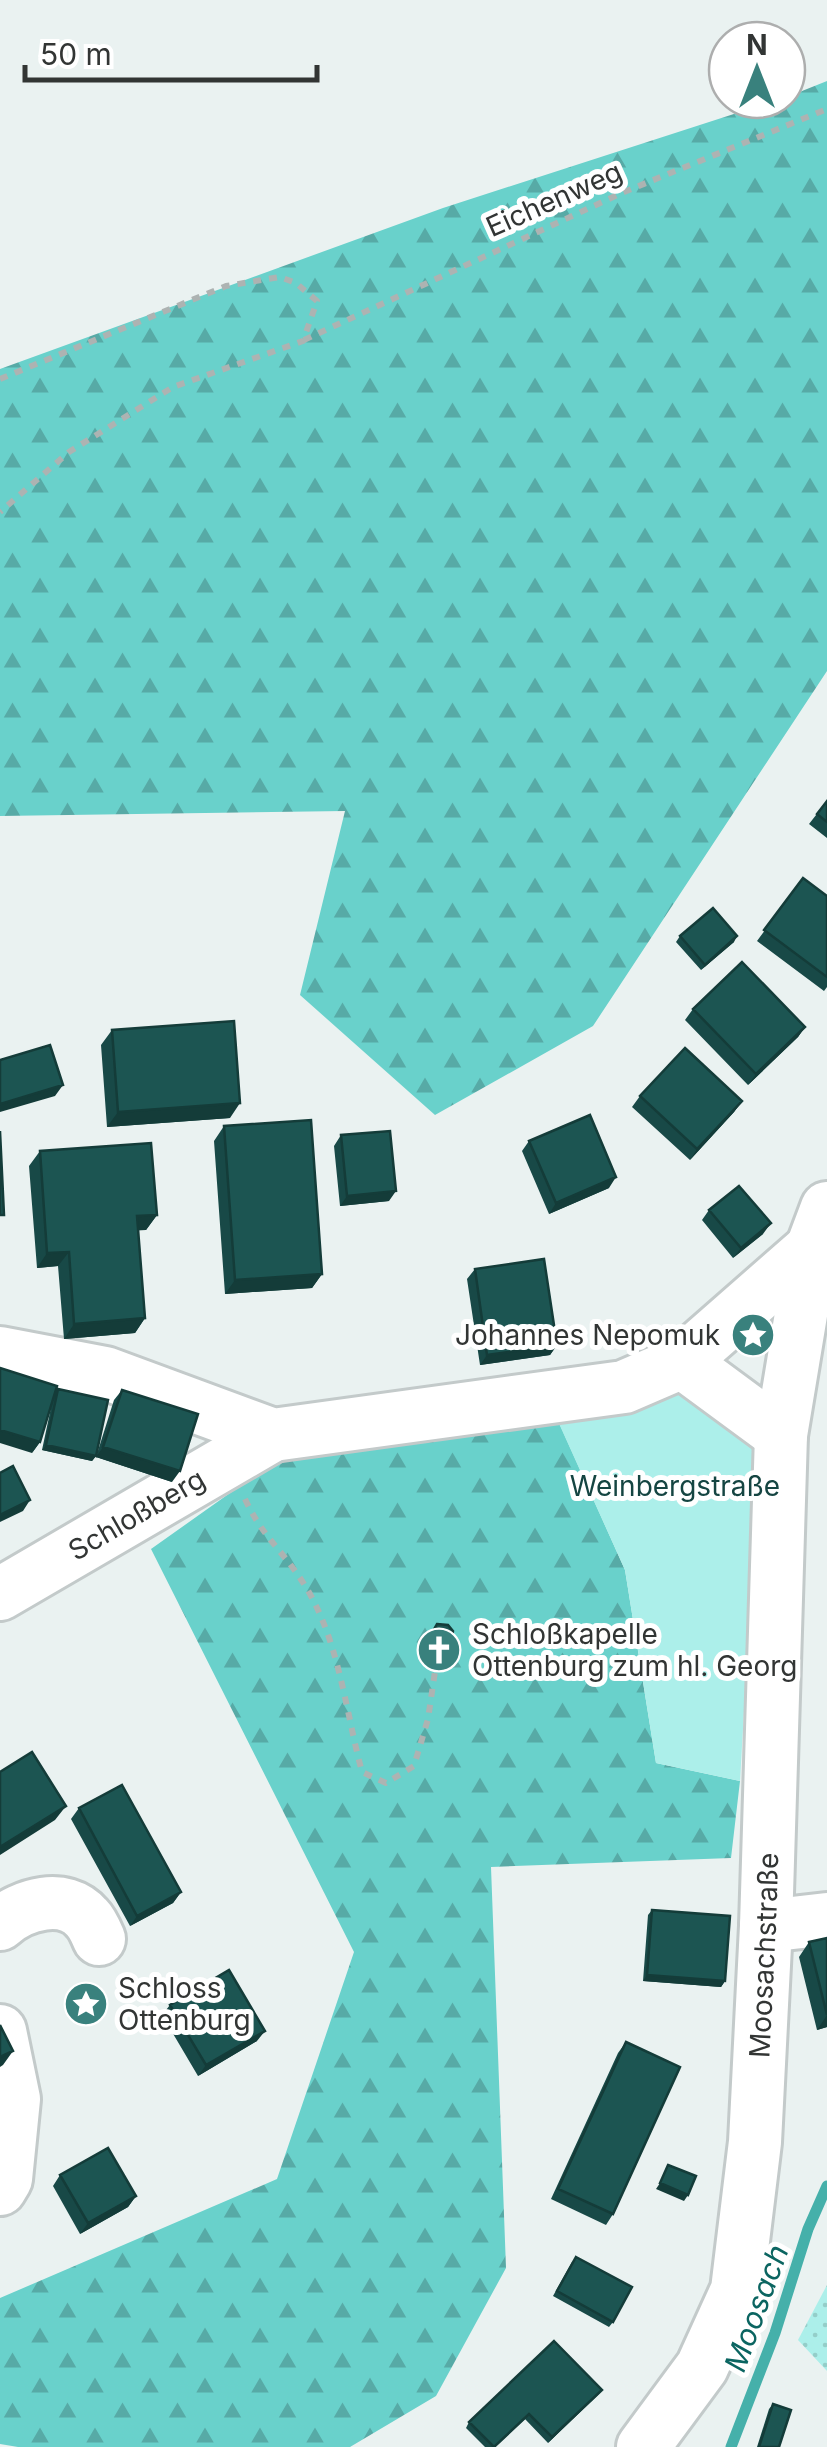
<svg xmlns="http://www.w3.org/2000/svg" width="827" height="2447" font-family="Inter,sans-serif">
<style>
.grass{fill:url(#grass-dots)}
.forest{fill:url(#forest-firs)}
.park{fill:#acefea}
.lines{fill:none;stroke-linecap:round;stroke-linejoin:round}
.stream{stroke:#45b0aa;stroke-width:11}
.minor-casing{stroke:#c3caca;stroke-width:58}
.path{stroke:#adb3b2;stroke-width:6;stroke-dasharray:8 8;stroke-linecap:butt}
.minor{stroke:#fff;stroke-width:52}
.wall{fill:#184947}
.shaded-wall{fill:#143c39}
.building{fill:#1c5552;stroke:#143c39;stroke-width:2.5}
.labels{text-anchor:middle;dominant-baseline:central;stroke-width:10;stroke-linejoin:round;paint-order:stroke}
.street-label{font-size:28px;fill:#323534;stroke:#fff}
.poi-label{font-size:28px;fill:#323534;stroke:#fff;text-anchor:start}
.park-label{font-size:28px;fill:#154542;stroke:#fff}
.water-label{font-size:30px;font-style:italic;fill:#0b6561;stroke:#fff}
</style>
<defs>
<pattern id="grass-dots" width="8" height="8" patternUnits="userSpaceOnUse" patternTransform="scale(2.5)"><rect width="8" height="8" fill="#acefea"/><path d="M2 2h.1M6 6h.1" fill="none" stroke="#94cec9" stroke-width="1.8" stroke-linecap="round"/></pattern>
<pattern id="forest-firs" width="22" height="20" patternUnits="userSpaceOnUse" patternTransform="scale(2.5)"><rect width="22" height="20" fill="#69d1cb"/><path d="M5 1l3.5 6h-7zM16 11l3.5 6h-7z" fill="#57aaa6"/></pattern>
</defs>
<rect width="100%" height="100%" fill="#eaf2f1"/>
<path class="grass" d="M 827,2285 L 827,2371 L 798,2340 Z"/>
<path class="forest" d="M 827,81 L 827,671 L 593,1026 L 435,1115 L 300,995 L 345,811 L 0,816 L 0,369 L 443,208 L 777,100 L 787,100 L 787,97 Z
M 556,1416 L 625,1570 L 656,1763 L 740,1781 L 731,1858 L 491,1867 L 506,2268 L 436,2396 L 350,2447 L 18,2447 L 0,2444 L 0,2298 L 277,2179 L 354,1952 L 151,1549 L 285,1454 Z"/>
<path class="park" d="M 683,1389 L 759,1449 L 740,1781 L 656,1763 L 625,1570 L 556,1417 Z"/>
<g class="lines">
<path class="stream" d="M 731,2447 L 775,2333 L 808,2229 L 827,2186"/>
<g class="minor-casing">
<g id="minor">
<path d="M 0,1353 L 105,1373 L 273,1435 L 624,1387 L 682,1362 L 812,1248"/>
<path d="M 682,1362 L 781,1435"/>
<path id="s1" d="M 0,1594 L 273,1435"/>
<path d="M 0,1924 C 22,1904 65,1892 87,1918 C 92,1923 96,1932 99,1939"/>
<path d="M 766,1926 L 827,1919"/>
<path d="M 0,2031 L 14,2099 L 6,2179 L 0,2189"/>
<path id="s2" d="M 643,2447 L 702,2367 L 737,2290 L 755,2142 L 766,1926 L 781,1435 L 812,1248 L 827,1208"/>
</g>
</g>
<path class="path" d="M 304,340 L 624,192 L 827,109
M 0,379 L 226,286 L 280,277 L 296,283 L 317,301 L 303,341 L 173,387 L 69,452 L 0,512
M 245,1499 C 262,1536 282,1550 302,1581 C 339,1637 345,1709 362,1772 L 386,1783 L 414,1766 L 428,1719 L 438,1651"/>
<use href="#minor" class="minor"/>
</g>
<path class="wall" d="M 827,801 L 827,838 L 809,824 Z
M 803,878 L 827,896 L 827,987 L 824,991 L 757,941 Z
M 680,936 L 734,942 L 701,970 L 676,942 Z
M 693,1009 L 805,1027 L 798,1037 L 748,1085 L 685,1020 Z
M 112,1030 L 230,1118 L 107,1127 L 101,1045 Z
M 640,1096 L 742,1101 L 734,1112 L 690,1160 L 632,1107 Z
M 224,1126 L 322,1274 L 312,1288 L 225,1294 L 214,1141 Z
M 341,1135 L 389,1201 L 340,1206 L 334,1146 Z
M 529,1141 L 609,1188 L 549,1214 L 522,1151 Z
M 40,1151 L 157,1215 L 146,1230 L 138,1230 L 145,1318 L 135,1333 L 64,1339 L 58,1266 L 37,1268 L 29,1166 Z
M 709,1210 L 763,1234 L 733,1258 L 702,1220 Z
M 475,1269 L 557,1345 L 550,1355 L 480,1365 L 467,1279 Z
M 58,1389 L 96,1456 L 92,1461 L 42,1450 L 52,1403 L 40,1442 L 32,1453 L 55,1392 Z
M 122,1390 L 172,1482 L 96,1457 L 114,1400 Z
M 437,1624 L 447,1649 L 434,1649 L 429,1637 Z
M 79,1808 L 181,1892 L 173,1903 L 130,1926 L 71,1819 Z
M 652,1910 L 725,1981 L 721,1987 L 643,1981 L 648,1915 Z
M 827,1938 L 827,2027 L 817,2030 L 799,1957 L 809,1942 Z
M 170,2005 L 257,2041 L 198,2076 L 162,2015 Z
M 626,2042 L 613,2214 L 606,2225 L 551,2199 L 618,2053 Z
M 60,2175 L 136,2196 L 128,2207 L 80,2234 L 53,2186 Z
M 572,2262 L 613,2322 L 609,2327 L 553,2296 Z
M 602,2390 L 548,2443 L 525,2419 L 495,2447 L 485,2447 L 466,2428 L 469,2422 Z
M 773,2404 L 779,2447 L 757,2447 L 769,2409 Z"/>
<path class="shaded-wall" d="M 737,936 L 734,942 L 701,970 L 705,965 Z
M 805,1027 L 798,1037 L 748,1085 L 756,1074 Z
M 63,1085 L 55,1096 L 0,1112 L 0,1104 Z
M 742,1101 L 734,1112 L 690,1160 L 697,1149 Z
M 240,1103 L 230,1118 L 107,1127 L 118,1112 Z
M 616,1177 L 609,1188 L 549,1214 L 556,1203 Z
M 396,1191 L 389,1201 L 340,1206 L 347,1196 Z
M 157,1215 L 146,1230 L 127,1231 L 137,1216 Z
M 771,1223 L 763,1234 L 733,1258 L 741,1248 Z
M 69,1252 L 58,1266 L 37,1268 L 47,1253 Z
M 322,1274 L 312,1288 L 225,1294 L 235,1280 Z
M 145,1318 L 135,1333 L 64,1339 L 74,1324 Z
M 557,1345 L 550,1355 L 480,1365 L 487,1355 Z
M 0,1430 L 40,1442 L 32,1453 L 0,1443 Z
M 46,1445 L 96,1456 L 92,1461 L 42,1450 Z
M 103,1447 L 180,1471 L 172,1482 L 96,1457 Z
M 30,1500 L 23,1511 L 0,1522 L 0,1515 Z
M 451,1643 L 447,1649 L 434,1649 L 438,1644 Z
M 66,1806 L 55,1820 L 0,1855 L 0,1847 Z
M 181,1892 L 173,1903 L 130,1926 L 137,1916 Z
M 647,1975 L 725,1981 L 721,1987 L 643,1981 Z
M 827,2015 L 827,2027 L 817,2030 Z
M 265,2031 L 257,2041 L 198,2076 L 206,2065 Z
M 13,2051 L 3,2065 L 0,2067 L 0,2057 Z
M 660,2183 L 688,2195 L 684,2201 L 656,2189 Z
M 136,2196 L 128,2207 L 80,2234 L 88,2223 Z
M 602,2390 L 598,2395 L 548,2443 L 552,2437 Z"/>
<path class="building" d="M 827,801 L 827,822 L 817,814 Z
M 803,878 L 827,896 L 827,977 L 764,930 Z
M 713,908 L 737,936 L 705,965 L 680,936 Z
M 742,962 L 805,1027 L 756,1074 L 693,1009 Z
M 234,1021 L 240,1103 L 118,1112 L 112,1030 Z
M 50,1045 L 63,1085 L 0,1104 L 0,1060 Z
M 685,1048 L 742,1101 L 697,1149 L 640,1096 Z
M 590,1115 L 616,1177 L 556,1203 L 529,1141 Z
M 311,1120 L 322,1274 L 235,1280 L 224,1126 Z
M 0,1131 L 4,1215 L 0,1215 Z
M 390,1131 L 396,1191 L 347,1196 L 341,1135 Z
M 151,1143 L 157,1215 L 137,1216 L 145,1318 L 74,1324 L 69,1252 L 47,1253 L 40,1151 Z
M 739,1186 L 771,1223 L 741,1248 L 709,1210 Z
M 544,1259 L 557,1345 L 487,1355 L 475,1269 Z
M 0,1368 L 57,1386 L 40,1442 L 0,1430 Z
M 58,1389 L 108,1400 L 96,1456 L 46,1445 Z
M 122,1390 L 198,1414 L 180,1471 L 103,1447 Z
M 13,1466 L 30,1500 L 0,1515 L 0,1473 Z
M 437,1624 L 448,1625 L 453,1631 L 451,1643 L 438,1644 L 433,1631 Z
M 32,1752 L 66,1806 L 0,1847 L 0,1772 Z
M 122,1785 L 181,1892 L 137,1916 L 79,1808 Z
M 652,1910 L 730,1916 L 725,1981 L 647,1975 Z
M 827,1938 L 827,2015 L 809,1942 Z
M 229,1970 L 265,2031 L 206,2065 L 170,2005 Z
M 0,2025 L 13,2051 L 0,2057 Z
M 626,2042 L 680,2067 L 613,2214 L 558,2189 Z
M 108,2148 L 136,2196 L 88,2223 L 60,2175 Z
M 668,2165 L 696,2176 L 688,2195 L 660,2183 Z
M 576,2257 L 632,2287 L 613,2322 L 557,2291 Z
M 554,2341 L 602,2390 L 552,2437 L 529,2414 L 494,2447 L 469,2422 Z
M 773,2404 L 791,2410 L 779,2447 L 759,2447 Z"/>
<defs>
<g id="sight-disc" transform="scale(2.25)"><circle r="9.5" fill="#39817d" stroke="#fff"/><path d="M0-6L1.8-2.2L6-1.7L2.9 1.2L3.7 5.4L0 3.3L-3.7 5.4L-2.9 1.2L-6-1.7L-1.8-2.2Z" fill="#fff"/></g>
<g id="church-disc" transform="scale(2.25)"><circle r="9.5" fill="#39817d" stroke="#fff"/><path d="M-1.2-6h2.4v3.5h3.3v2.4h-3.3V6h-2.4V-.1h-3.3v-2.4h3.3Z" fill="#fff"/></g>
</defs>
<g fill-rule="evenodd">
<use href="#sight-disc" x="753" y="1335"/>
<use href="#church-disc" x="439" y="1650"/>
<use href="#sight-disc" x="86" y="2004"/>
</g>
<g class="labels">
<g class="street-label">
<text transform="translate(554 199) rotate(-24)">Eichenweg</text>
<text stroke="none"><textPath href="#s1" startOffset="158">Schloßberg</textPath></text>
<text stroke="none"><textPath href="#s2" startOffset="520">Moosachstraße</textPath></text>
</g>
<g class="poi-label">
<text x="720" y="1335" text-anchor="end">Johannes Nepomuk</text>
<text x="472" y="1634">Schloßkapelle<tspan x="472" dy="32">Ottenburg zum hl. Georg</tspan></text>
<text x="118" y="1988">Schloss<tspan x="118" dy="32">Ottenburg</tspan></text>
</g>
<g class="park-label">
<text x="675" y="1486">Weinbergstraße</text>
</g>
<g class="water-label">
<text transform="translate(756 2308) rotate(-70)">Moosach</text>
</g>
</g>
<g transform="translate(757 70)"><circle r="48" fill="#ffffff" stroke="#adaeae" stroke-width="2.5"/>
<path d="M0-8L18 38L0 25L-18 38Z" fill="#39817d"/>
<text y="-15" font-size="28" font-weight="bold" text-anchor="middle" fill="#323534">N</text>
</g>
<path d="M25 65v15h292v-15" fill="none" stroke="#323534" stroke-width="5"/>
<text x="40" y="65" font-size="30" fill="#323534" stroke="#ffffff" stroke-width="8" paint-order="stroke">50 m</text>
</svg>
